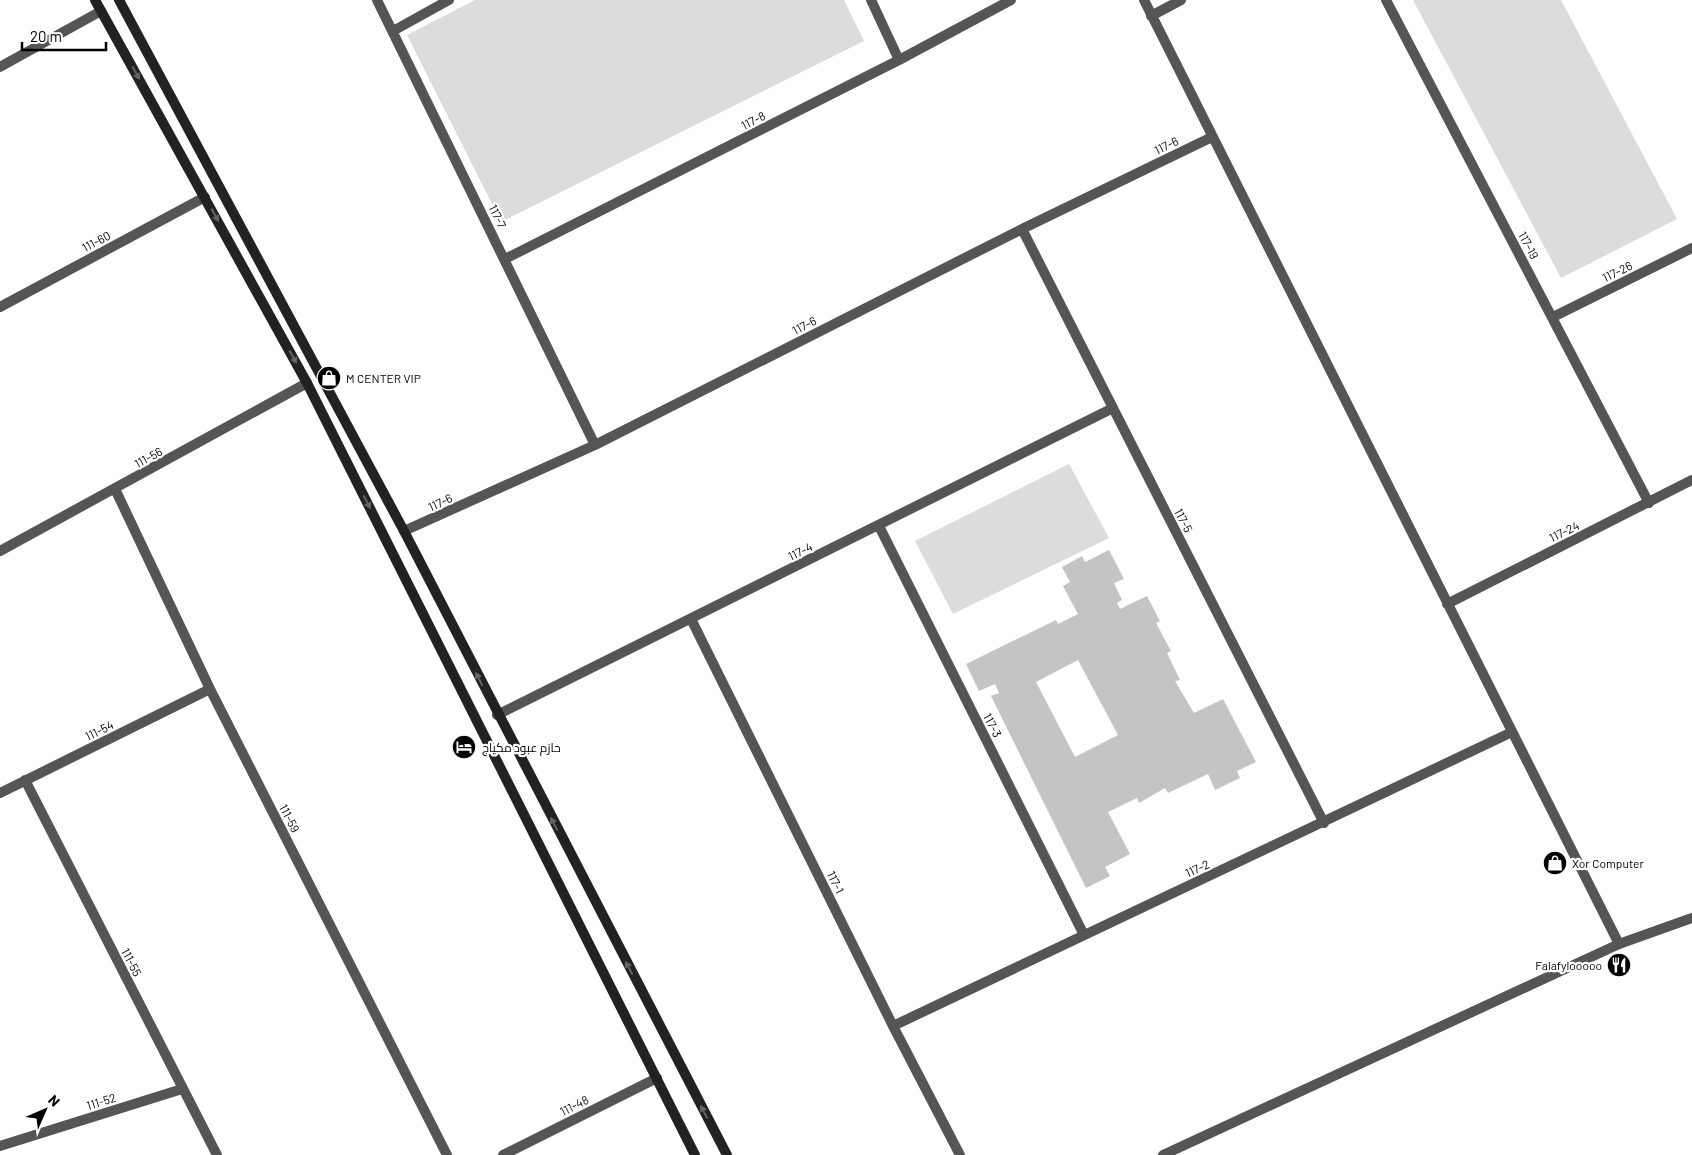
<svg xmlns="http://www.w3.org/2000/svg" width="1692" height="1155" font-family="Barlow,Cairo,sans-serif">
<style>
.green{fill:#dcdcdc}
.building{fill:#c4c4c4;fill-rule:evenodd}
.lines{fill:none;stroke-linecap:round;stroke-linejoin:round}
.minor{stroke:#555;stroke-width:10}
.tertiary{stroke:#555;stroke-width:10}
.secondary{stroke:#222;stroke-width:10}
.oneway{fill:#646464}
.labels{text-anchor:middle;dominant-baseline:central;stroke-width:4.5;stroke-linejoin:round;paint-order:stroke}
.street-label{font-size:12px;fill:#000;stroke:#fff}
.poi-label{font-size:12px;fill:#000;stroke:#fff;text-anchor:start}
</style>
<rect width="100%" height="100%" fill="#fff"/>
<path class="green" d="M 475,0 L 844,0 L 864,41 L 501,222 L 407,35 Z
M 1413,0 L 1561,0 L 1677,219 L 1561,278 Z
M 1069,464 L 1109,538 L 953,614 L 915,541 Z"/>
<path class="building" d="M 1109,550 L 1124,579 L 1114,583 L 1122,600 L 1117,603 L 1120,609 L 1147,596 L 1160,621 L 1156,623 L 1171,651 L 1167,653 L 1180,680 L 1175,681 L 1194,713 L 1223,699 L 1256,762 L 1237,771 L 1240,778 L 1215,790 L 1208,774 L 1168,793 L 1165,788 L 1139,803 L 1137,798 L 1108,812 L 1130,854 L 1105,867 L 1110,876 L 1086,888 L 991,696 L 999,693 L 995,684 L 979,691 L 966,664 L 1056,620 L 1058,624 L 1078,614 L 1063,586 L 1070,582 L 1062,567 L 1082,556 L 1085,562 ZM 1078,660 L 1118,735 L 1075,757 L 1036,682 Z"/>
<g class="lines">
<path class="minor" d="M 377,0 L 595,445
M 871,0 L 899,60
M 1144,0 L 1619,944
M 1386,0 L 1649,503
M 1151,16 L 1181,0
M 393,31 L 449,0
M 0,67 L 101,11
M 1022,229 L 1324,823
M 505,259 L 899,60 L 1011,0
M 0,307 L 205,197
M 1553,317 L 1692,248
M 115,489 L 210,689 L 447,1155
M 879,526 L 1084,935
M 404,531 L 595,445 L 1022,229 L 1212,137
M 0,551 L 307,383
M 1447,604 L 1692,480
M 691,619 L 893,1026 L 960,1155
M 497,715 L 1113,408
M 25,780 L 217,1155
M 0,793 L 210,689
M 893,1026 L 1512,732
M 0,1146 L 182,1089
M 503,1155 L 657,1078"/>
<path class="tertiary" d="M 1163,1155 L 1619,944 L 1692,918"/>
<path class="secondary" d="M 95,0 L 307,383 L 695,1155
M 119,0 L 404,531 L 727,1155"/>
</g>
<defs><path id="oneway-solid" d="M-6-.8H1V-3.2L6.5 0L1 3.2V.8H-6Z" transform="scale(1.25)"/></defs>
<g class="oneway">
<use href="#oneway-solid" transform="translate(136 73) rotate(61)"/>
<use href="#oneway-solid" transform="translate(215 215) rotate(61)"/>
<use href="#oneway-solid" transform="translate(293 357) rotate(61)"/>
<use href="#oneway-solid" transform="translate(367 502) rotate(63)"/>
<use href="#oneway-solid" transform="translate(479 679) rotate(-117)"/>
<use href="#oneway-solid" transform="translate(554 824) rotate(-118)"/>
<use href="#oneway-solid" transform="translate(629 968) rotate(-118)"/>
<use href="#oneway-solid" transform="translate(704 1112) rotate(-118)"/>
</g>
<defs>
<g id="shop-disc" transform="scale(1.25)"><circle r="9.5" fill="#000" stroke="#fff"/><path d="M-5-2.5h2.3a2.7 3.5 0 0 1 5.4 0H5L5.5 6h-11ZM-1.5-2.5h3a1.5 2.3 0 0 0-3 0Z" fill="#fff"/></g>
<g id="hotel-disc" transform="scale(1.25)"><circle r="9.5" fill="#000" stroke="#fff"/><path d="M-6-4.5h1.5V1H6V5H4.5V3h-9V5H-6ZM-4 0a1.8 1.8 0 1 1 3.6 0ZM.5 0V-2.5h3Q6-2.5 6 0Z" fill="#fff"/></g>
<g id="restaurant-disc" transform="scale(1.25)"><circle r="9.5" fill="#000" stroke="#fff"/><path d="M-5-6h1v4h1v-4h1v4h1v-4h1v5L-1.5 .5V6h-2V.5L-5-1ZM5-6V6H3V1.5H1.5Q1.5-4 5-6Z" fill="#fff"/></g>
</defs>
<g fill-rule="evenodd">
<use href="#shop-disc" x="329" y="378"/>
<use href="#hotel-disc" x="464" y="747"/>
<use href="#shop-disc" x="1555" y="863"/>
<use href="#restaurant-disc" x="1619" y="965"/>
</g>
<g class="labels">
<g class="street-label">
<text transform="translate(753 120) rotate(-27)">117-8</text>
<text transform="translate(1166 145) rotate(-26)">117-6</text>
<text transform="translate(498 216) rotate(64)">117-7</text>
<text transform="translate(96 241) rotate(-28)">111-60</text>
<text transform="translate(1529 245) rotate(62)">117-19</text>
<text transform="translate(1617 271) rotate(-26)">117-26</text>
<text transform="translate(804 325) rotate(-27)">117-6</text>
<text transform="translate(148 457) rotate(-29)">111-56</text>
<text transform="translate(440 502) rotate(-25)">117-6</text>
<text transform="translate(1184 520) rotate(63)">117-5</text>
<text transform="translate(1564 531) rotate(-26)">117-24</text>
<text transform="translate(800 551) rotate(-26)">117-4</text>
<text transform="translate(993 725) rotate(63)">117-3</text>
<text transform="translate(99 730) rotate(-26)">111-54</text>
<text transform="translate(290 818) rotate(63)">111-59</text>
<text transform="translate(1197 868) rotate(-25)">117-2</text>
<text transform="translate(836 882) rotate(64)">117-1</text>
<text transform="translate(132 962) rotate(63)">111-55</text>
<text transform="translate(101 1101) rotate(-17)">111-52</text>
<text transform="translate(574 1105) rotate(-27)">111-48</text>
</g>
<g class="poi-label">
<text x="346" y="378">M CENTER VIP</text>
<text x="482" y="747">حازم عبود مكياج</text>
<text x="1572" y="863">Xor Computer</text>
<text x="1602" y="965" text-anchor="end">Falafylooooo</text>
</g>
</g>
<g transform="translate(45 1110) rotate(45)" stroke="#ffffff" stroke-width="4" paint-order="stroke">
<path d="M0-4L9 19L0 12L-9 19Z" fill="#000000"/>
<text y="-8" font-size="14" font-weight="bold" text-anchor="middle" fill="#000000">N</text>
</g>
<path d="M22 42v8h84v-8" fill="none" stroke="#000000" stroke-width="2.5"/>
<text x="30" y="42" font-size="15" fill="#000000" stroke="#ffffff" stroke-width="4" paint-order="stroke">20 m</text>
</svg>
